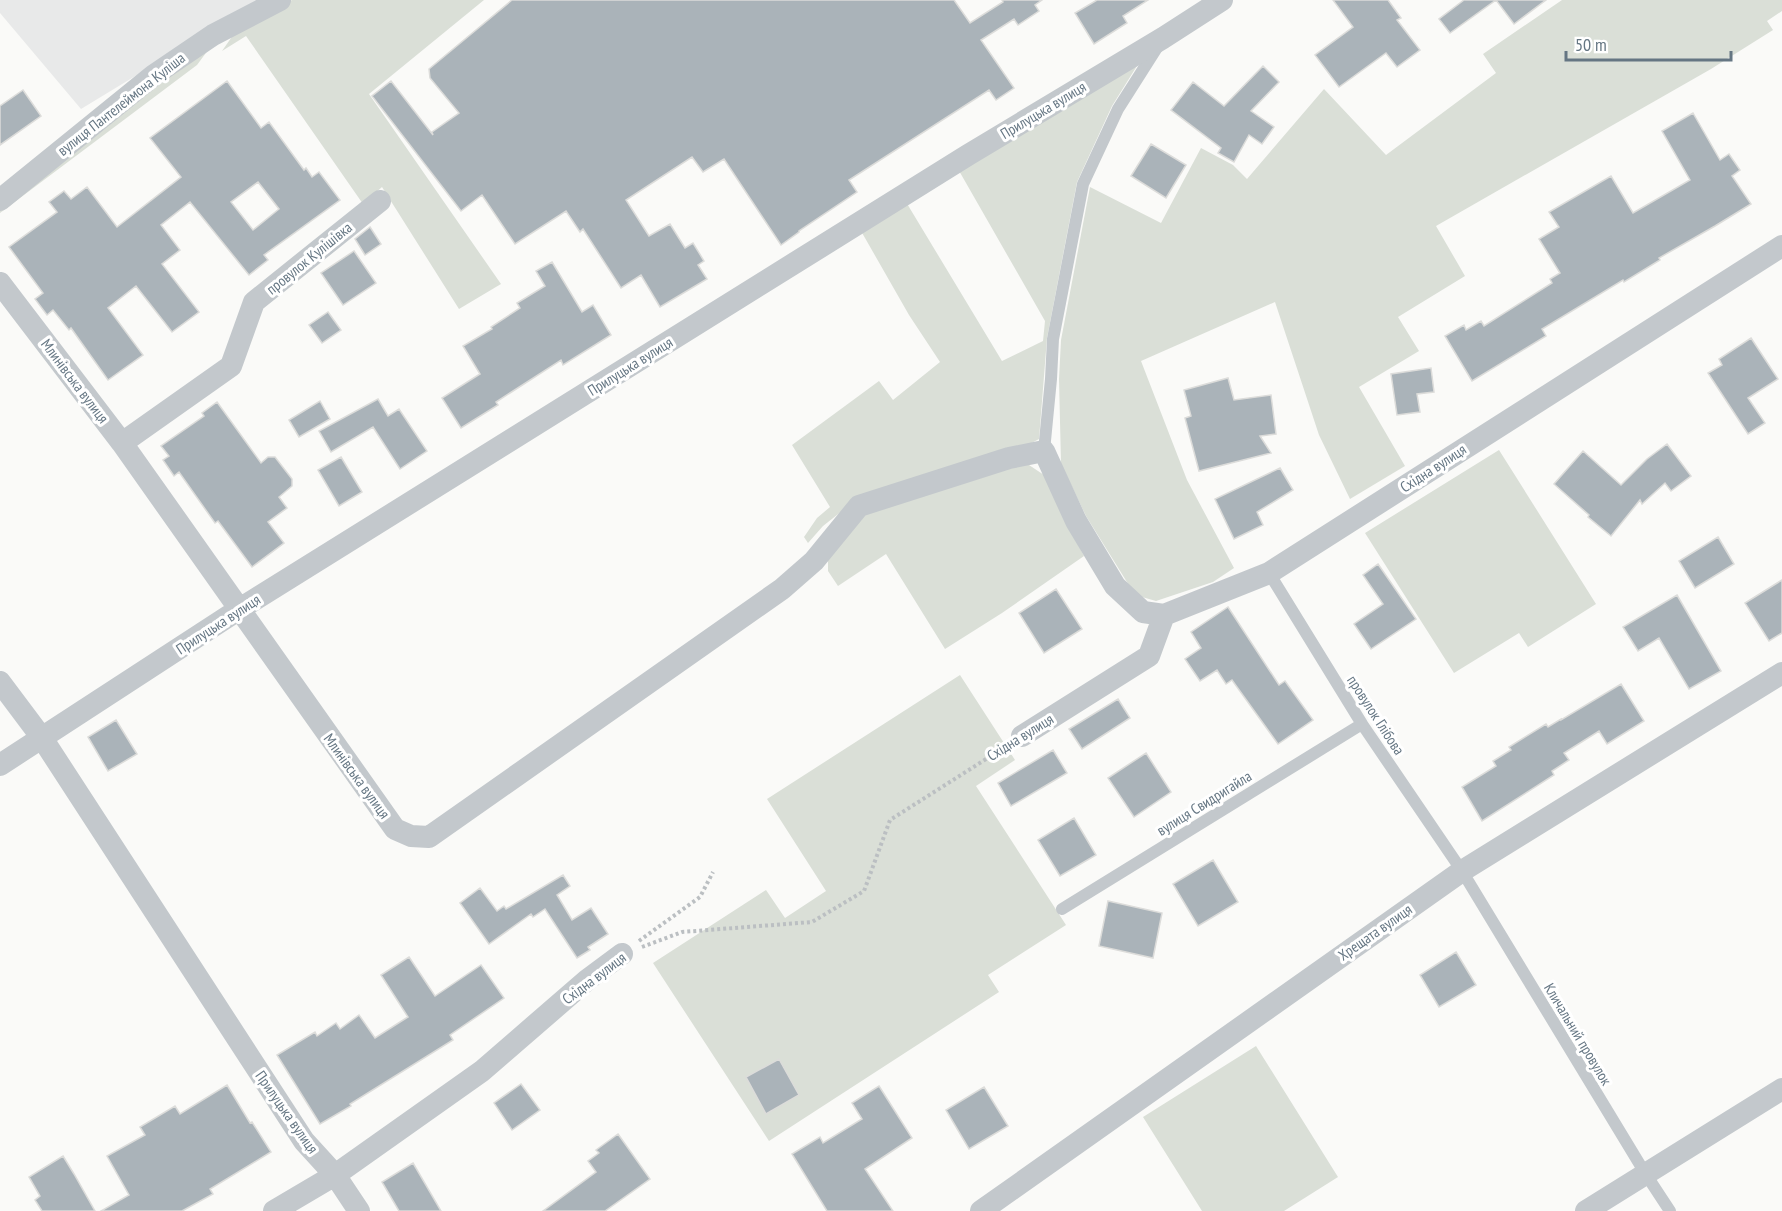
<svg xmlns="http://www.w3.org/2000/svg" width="1782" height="1211" font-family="'PT Sans Narrow',sans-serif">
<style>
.built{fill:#e8e9e9}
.green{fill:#dadfd7}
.building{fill:#aab3b9;stroke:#dcdcda;stroke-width:1.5;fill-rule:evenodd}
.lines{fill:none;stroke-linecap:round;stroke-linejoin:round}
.path{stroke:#bbbfc2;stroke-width:4;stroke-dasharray:3 3;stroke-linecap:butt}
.lane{stroke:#c3c8cc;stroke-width:12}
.street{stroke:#c3c8cc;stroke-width:22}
.labels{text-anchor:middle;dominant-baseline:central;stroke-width:6;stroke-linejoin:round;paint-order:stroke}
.street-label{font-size:15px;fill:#657683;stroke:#fff}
</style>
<rect width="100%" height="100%" fill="#fafaf8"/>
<path class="built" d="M 0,0 L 268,0 L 211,30 L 81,109 L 0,13 Z"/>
<path class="green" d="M 292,0 L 484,0 L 369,94 L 501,284 L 459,309 L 382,187 L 363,204 L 246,36 L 222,51 L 238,28 Z
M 1562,0 L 1782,0 L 1782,11 L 1767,21 L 1773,30 L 1711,69 L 1436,226 L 1465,276 L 1398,317 L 1419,351 L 1359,387 L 1405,466 L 1350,499 L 1319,435 L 1275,302 L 1141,361 L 1187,480 L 1234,568 L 1213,582 L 1156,601 L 1135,595 L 1086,516 L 1061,464 L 1059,379 L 1061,340 L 1090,187 L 1161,223 L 1201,148 L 1233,165 L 1247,179 L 1324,89 L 1386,155 L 1496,73 L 1483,54 Z
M 214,42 L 197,65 L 0,213 L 0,206 Z
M 1140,61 L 1112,106 L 1077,182 L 1047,338 L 1039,439 L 1026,446 L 856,500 L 823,526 L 808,543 L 804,537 L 817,518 L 830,507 L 792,445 L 879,381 L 893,400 L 940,362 L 909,315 L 861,231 L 906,202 L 1002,361 L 1043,341 L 1045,321 L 958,169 Z
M 1499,450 L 1596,604 L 1528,647 L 1519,633 L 1454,673 L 1365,533 Z
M 1013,465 L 1029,465 L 1044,475 L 1084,556 L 1002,613 L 945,649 L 886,554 L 838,586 L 828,571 L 828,556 L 863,512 Z
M 960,675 L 1015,760 L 976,786 L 1066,925 L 988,975 L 999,992 L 769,1141 L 653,963 L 766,890 L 785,918 L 826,891 L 767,799 Z
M 1256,1046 L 1338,1177 L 1284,1211 L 1202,1211 L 1143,1117 Z"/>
<path class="building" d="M 512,0 L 954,0 L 970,23 L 1003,2 L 1002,0 L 1042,0 L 1035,5 L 1039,11 L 1018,25 L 1014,19 L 981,40 L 1014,88 L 996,100 L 989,90 L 849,180 L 857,192 L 799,231 L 799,232 L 781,245 L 724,159 L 703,172 L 692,157 L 626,200 L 649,236 L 670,224 L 685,248 L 693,243 L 704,261 L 698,265 L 707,279 L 660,307 L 641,275 L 621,288 L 583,229 L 580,232 L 566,211 L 515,244 L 482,195 L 461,211 L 372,96 L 391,81 L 433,135 L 432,132 L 459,113 L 430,78 L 429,69 Z
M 1097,0 L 1148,0 L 1123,16 L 1127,23 L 1094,44 L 1075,13 Z
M 1333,0 L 1388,0 L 1401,18 L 1397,20 L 1420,50 L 1397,67 L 1386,53 L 1339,87 L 1315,55 L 1353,27 Z
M 1464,0 L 1496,0 L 1450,33 L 1439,19 Z
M 1496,0 L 1546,0 L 1514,24 Z
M 1263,66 L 1279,82 L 1251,111 L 1274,127 L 1262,144 L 1249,135 L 1234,162 L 1218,153 L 1221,148 L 1171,110 L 1193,82 L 1224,106 Z
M 227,81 L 261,128 L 269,122 L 304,170 L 306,168 L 312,177 L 319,172 L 340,200 L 264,255 L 268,260 L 249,275 L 190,202 L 161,225 L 180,250 L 162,264 L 199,312 L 172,332 L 136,286 L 108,308 L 143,355 L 108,380 L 71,328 L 69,330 L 53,310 L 47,315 L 35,299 L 43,293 L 9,247 L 57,212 L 49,202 L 64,191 L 71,199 L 87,187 L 117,227 L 181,177 L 150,138 ZM 258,182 L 279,209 L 253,230 L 231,202 Z
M 23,90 L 41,116 L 0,145 L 0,106 Z
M 1693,113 L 1720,160 L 1729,154 L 1740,170 L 1732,176 L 1751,204 L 1715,226 L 1659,258 L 1660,260 L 1624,282 L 1623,280 L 1542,329 L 1546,336 L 1472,381 L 1445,336 L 1464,325 L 1466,330 L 1481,321 L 1484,326 L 1552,283 L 1550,279 L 1560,273 L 1539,239 L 1559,227 L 1549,212 L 1611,176 L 1633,213 L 1690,180 L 1662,131 Z
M 1151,144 L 1186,165 L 1166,198 L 1131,176 Z
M 370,227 L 381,244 L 365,255 L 355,239 Z
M 354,251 L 376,283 L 343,305 L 321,273 Z
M 552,262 L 582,312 L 593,305 L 611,335 L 563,365 L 561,360 L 496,402 L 498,405 L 461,428 L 442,398 L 480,374 L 463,346 L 492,329 L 491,327 L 520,308 L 517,303 L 545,286 L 536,271 Z
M 328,312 L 341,330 L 322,343 L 309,325 Z
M 1751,338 L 1778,379 L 1748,398 L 1765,423 L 1748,434 L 1708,373 L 1722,365 L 1719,359 Z
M 1431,368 L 1434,392 L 1417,394 L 1420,412 L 1397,415 L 1391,374 Z
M 1228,378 L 1234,400 L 1271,395 L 1276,434 L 1260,436 L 1271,453 L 1199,471 L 1185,418 L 1191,416 L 1184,390 Z
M 378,399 L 388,416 L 399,409 L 427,451 L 400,469 L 373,427 L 331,452 L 319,431 Z
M 320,401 L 330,419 L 299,437 L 289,420 Z
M 217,402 L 261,463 L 268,457 L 275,457 L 292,479 L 292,486 L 279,497 L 287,508 L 268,522 L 284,543 L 252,567 L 218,521 L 215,523 L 179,472 L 174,476 L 163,460 L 169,456 L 161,446 L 204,416 L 202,413 Z
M 1667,444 L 1691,476 L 1671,491 L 1665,483 L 1642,504 L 1640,500 L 1611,536 L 1588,517 L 1589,515 L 1554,484 L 1583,451 L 1621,485 L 1647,459 Z
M 341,457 L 362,492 L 339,506 L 318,470 Z
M 1280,468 L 1293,490 L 1257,512 L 1263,525 L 1234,539 L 1215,499 Z
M 1718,537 L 1734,564 L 1695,588 L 1679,561 Z
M 1378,564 L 1416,619 L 1371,649 L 1354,624 L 1383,604 L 1363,575 Z
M 1782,580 L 1782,633 L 1769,641 L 1745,603 Z
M 1056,589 L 1082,629 L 1044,653 L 1019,613 Z
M 1677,595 L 1721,671 L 1689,689 L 1659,638 L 1638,651 L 1623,627 Z
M 1228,607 L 1279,685 L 1285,681 L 1313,720 L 1278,744 L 1232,680 L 1226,684 L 1217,670 L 1200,681 L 1185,659 L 1201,648 L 1191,632 Z
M 1621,684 L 1644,721 L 1607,744 L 1599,731 L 1564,753 L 1569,760 L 1552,771 L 1554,775 L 1482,821 L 1462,787 L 1496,766 L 1493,761 L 1511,750 L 1509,747 L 1546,724 L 1548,727 L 1561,719 L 1561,720 Z
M 1118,699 L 1130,718 L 1082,749 L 1069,729 Z
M 116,720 L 137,754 L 108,771 L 88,737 Z
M 1053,750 L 1067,773 L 1011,806 L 998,783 Z
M 1146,753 L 1171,792 L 1134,817 L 1108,778 Z
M 1074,818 L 1096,855 L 1060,876 L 1038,840 Z
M 1213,860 L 1238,902 L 1198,926 L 1173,884 Z
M 563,875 L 570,886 L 557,895 L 572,920 L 591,908 L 608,934 L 588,947 L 590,950 L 577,958 L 545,909 L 533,917 L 531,914 L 489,944 L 460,903 L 480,888 L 497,911 L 504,906 L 506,909 Z
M 1108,901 L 1162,913 L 1153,958 L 1099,946 Z
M 1456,952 L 1476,985 L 1439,1007 L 1420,975 Z
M 409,957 L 435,996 L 481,965 L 504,998 L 450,1035 L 453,1040 L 350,1104 L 351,1106 L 320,1124 L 277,1055 L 315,1032 L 317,1036 L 336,1023 L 340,1029 L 359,1015 L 375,1038 L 408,1017 L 381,975 Z
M 779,1059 L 799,1095 L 766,1114 L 746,1077 Z
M 521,1084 L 540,1110 L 512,1130 L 494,1103 Z
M 227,1085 L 250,1123 L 252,1122 L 271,1152 L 210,1189 L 213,1194 L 182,1211 L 101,1211 L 129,1195 L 107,1156 L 145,1135 L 140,1127 L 175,1106 L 180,1114 Z
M 879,1086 L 912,1138 L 865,1169 L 893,1211 L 827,1211 L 792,1154 L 820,1137 L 823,1143 L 862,1119 L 852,1103 Z
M 984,1087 L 1008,1126 L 969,1149 L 946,1110 Z
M 618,1134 L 650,1179 L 605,1211 L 543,1211 L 596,1172 L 588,1161 L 599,1153 L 596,1150 Z
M 63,1156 L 74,1174 L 95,1211 L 42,1211 L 35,1200 L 40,1196 L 29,1177 Z
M 413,1163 L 441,1211 L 399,1211 L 382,1182 Z"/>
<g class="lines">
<path class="path" d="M 639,941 L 700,897 L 713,872
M 642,947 L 682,932 L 812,922 L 864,891 L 890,820 L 1005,747"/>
<path class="lane" d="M 1044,451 L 1051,379 L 1053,339 L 1083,184 L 1118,109 L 1158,46
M 1269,573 L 1362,724 L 1462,871 L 1645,1173 L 1670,1211
M 1062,909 L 1362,724"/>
<path class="street" d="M 0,200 L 154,75 L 213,35 L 280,0
M 0,283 L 122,443 L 395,829 L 411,836 L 429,837 L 782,589 L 814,561 L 859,506 L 1009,458 L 1044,451 L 1076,521 L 1115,586 L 1143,612 L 1164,615
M 122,443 L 231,366 L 254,302 L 380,201
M 0,682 L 42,738 L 304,1141 L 335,1175 L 359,1211
M 1022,736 L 1149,656 L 1164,615 L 1269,573 L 1782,246
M 0,765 L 238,610 L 968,155 L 1163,38 L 1222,0
M 274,1211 L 335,1175 L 482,1071 L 587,980 L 622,954
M 981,1211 L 1462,871 L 1782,673
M 1586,1211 L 1782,1089"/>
</g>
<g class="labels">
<g class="street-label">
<text transform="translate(121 104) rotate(-38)">вулиця Пантелеймона Куліша</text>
<text transform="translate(1043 110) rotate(-31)">Прилуцька вулиця</text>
<text transform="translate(309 258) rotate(-39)">провулок Кулішівка</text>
<text transform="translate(630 366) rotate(-32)">Прилуцька вулиця</text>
<text transform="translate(75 381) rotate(53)">Млинівська вулиця</text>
<text transform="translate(1433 468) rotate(-33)">Східна вулиця</text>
<text transform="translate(218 624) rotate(-33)">Прилуцька вулиця</text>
<text transform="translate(1376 715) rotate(57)">провулок Глібова</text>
<text transform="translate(1020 737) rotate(-32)">Східна вулиця</text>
<text transform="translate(357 776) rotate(54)">Млинівська вулиця</text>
<text transform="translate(1204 803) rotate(-32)">вулиця Свидригайла</text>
<text transform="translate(1375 932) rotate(-35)">Хрещата вулиця</text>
<text transform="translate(594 978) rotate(-37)">Східна вулиця</text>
<text transform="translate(1578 1034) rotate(59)">Кличальний провулок</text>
<text transform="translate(287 1112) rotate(55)">Прилуцька вулиця</text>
</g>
</g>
<path d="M1566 51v9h165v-9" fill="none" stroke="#657683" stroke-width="3"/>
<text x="1575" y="51" font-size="18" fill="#657683" stroke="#ffffff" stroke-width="4.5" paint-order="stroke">50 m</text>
</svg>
